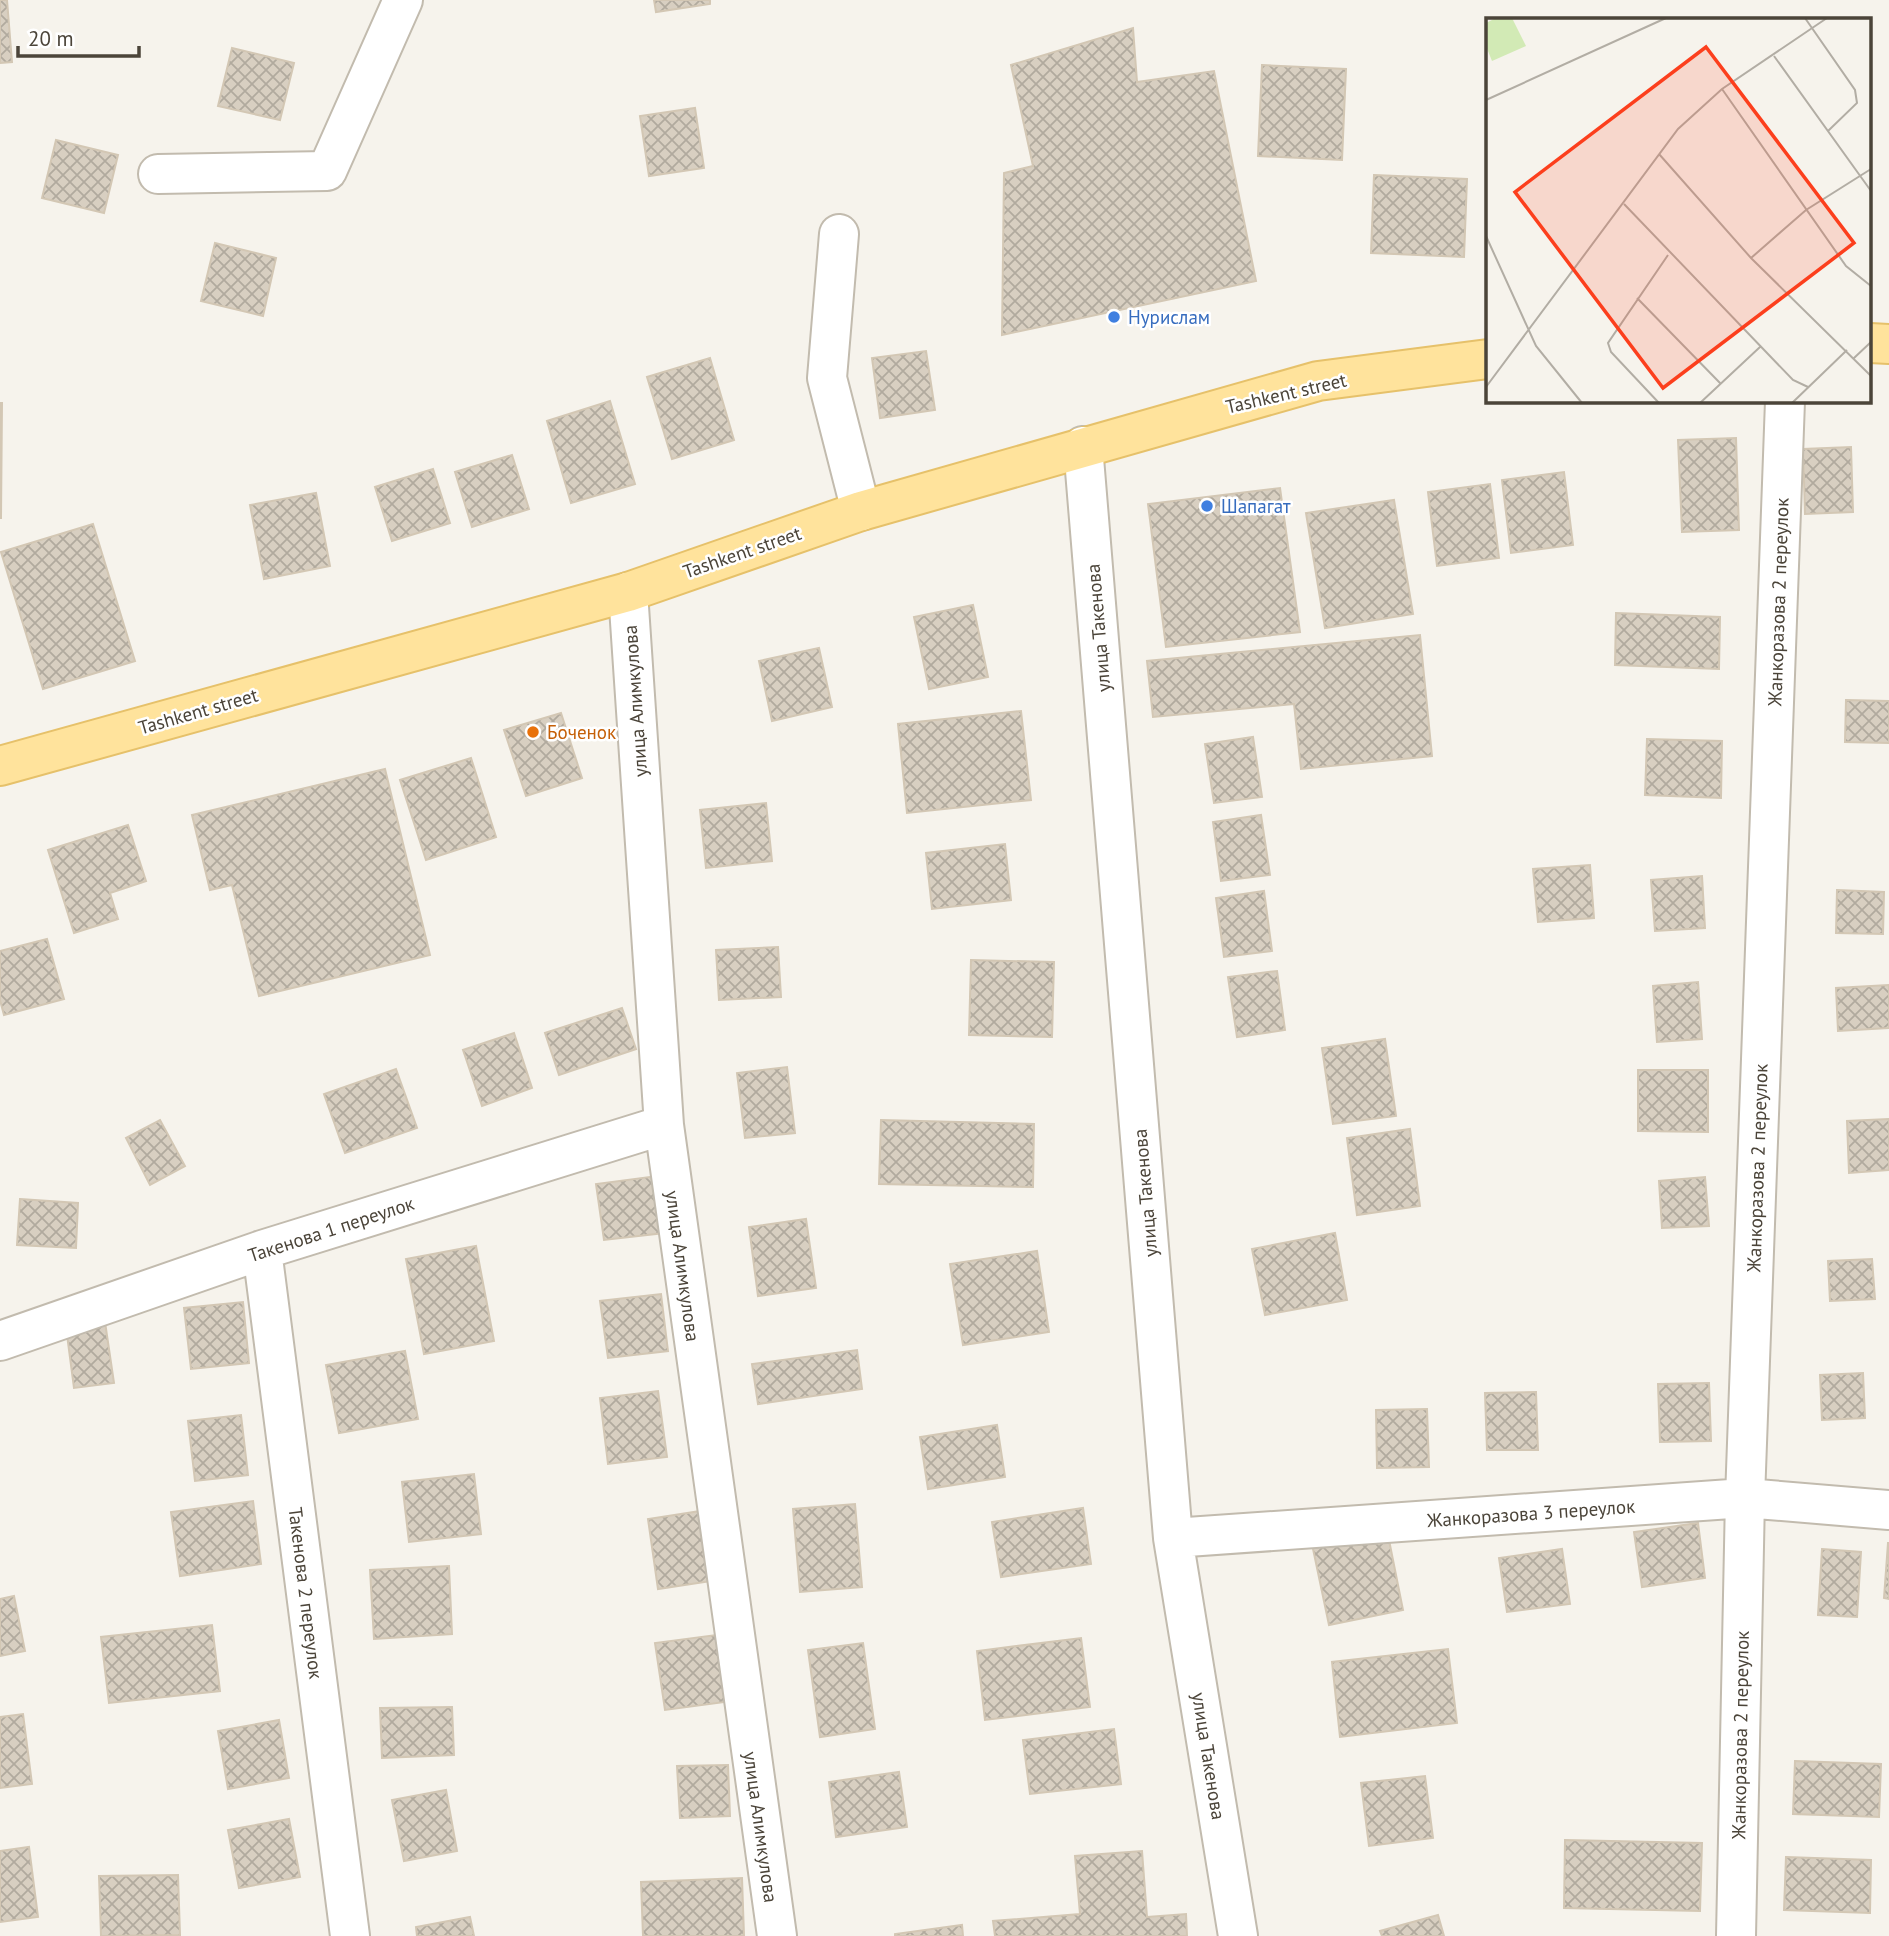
<svg xmlns="http://www.w3.org/2000/svg" width="1889" height="1936" font-family="'PT Sans',sans-serif">
<style>
.building{fill:url(#building-cross-hatch);stroke:#d3c7b4;stroke-width:2}
.lines{fill:none;stroke-linecap:round;stroke-linejoin:round}
.minor-casing{stroke:#c2bbae;stroke-width:42}
.major-casing{stroke:#e6c16a;stroke-width:42}
.minor{stroke:#fff;stroke-width:38}
.major{stroke:#ffe39c;stroke-width:38}
.shop-dot{fill:#3f7fe0;stroke:#fff;stroke-width:2.5}
.food-dot{fill:#e8710a;stroke:#fff;stroke-width:2.5}
.labels{text-anchor:middle;dominant-baseline:central;stroke-width:5;stroke-linejoin:round;paint-order:stroke}
.shop-label{font-size:19px;fill:#366cbe;stroke:#fff;text-anchor:start}
.street-label{font-size:19px;fill:#4b4439;stroke:#fff}
.food-label{font-size:19px;fill:#c56008;stroke:#fff;text-anchor:start}
.inset-road{fill:none;stroke:#b2ada4;stroke-width:2}
.view{fill:#fc3f1d;fill-opacity:0.15;stroke:#fc3f1d;stroke-width:3.5}
.inset-edge{fill:none;stroke:#4b4439;stroke-width:3.5}
</style>
<defs>
<pattern id="building-cross-hatch" width="8" height="8" patternUnits="userSpaceOnUse" patternTransform="scale(1.75)"><rect width="8" height="8" fill="#d8cfc1"/><path d="M0 0l8 8M0 8l8-8" fill="none" stroke="#b1aa9e"/></pattern>
</defs>
<rect width="100%" height="100%" fill="#f6f3ec"/>
<path class="building" d="M 0,0 L 7,0 L 12,62 L 0,63 Z
M 654,0 L 710,0 L 710,4 L 656,12 Z
M 1133,28 L 1137,82 L 1214,71 L 1256,281 L 1002,335 L 1004,173 L 1033,166 L 1011,65 Z
M 232,48 L 294,63 L 280,120 L 218,106 Z
M 1262,65 L 1346,69 L 1342,160 L 1258,156 Z
M 695,108 L 704,168 L 649,176 L 640,116 Z
M 56,140 L 118,155 L 104,213 L 42,198 Z
M 1374,175 L 1467,179 L 1464,257 L 1371,253 Z
M 215,243 L 276,258 L 263,316 L 201,301 Z
M 926,351 L 935,410 L 880,418 L 872,358 Z
M 710,358 L 734,440 L 672,459 L 647,377 Z
M 610,401 L 635,484 L 571,503 L 547,421 Z
M 0,403 L 2,403 L 1,518 L 0,518 Z
M 1736,438 L 1739,530 L 1682,532 L 1678,440 Z
M 1851,447 L 1853,512 L 1805,514 L 1803,449 Z
M 512,455 L 529,509 L 472,527 L 455,472 Z
M 433,469 L 450,523 L 392,541 L 375,487 Z
M 1564,472 L 1573,545 L 1511,553 L 1502,480 Z
M 1490,484 L 1499,558 L 1437,566 L 1428,492 Z
M 1280,488 L 1300,632 L 1166,647 L 1148,504 Z
M 316,493 L 330,566 L 264,579 L 250,505 Z
M 1394,500 L 1413,614 L 1325,628 L 1306,513 Z
M 93,524 L 135,661 L 43,689 L 1,552 Z
M 973,605 L 988,677 L 929,689 L 914,617 Z
M 1616,613 L 1720,617 L 1719,669 L 1615,665 Z
M 1420,635 L 1432,756 L 1301,769 L 1294,704 L 1153,717 L 1147,661 Z
M 819,648 L 832,707 L 772,721 L 759,661 Z
M 1846,700 L 1889,701 L 1889,743 L 1845,742 Z
M 1021,711 L 1031,800 L 907,813 L 898,724 Z
M 561,713 L 582,778 L 526,796 L 504,730 Z
M 1253,737 L 1262,797 L 1214,803 L 1205,744 Z
M 1647,739 L 1722,741 L 1721,798 L 1645,795 Z
M 471,758 L 496,837 L 426,860 L 400,780 Z
M 385,769 L 430,955 L 259,996 L 232,885 L 210,890 L 192,815 Z
M 766,803 L 772,861 L 706,868 L 700,810 Z
M 1261,815 L 1270,875 L 1221,881 L 1213,822 Z
M 128,825 L 146,881 L 110,893 L 118,919 L 74,933 L 48,850 Z
M 1005,844 L 1011,900 L 932,909 L 926,853 Z
M 1590,865 L 1594,918 L 1538,922 L 1533,869 Z
M 1702,876 L 1705,928 L 1655,931 L 1651,880 Z
M 1837,890 L 1884,892 L 1883,934 L 1836,933 Z
M 1264,891 L 1272,951 L 1224,957 L 1216,898 Z
M 47,939 L 64,999 L 4,1015 L 0,1000 L 0,951 Z
M 778,947 L 781,997 L 719,1000 L 716,950 Z
M 971,960 L 1054,962 L 1052,1037 L 969,1035 Z
M 1277,971 L 1285,1030 L 1237,1037 L 1228,977 Z
M 1698,982 L 1702,1039 L 1657,1042 L 1653,986 Z
M 1889,985 L 1889,1028 L 1838,1031 L 1836,988 Z
M 622,1008 L 636,1049 L 559,1075 L 545,1033 Z
M 514,1033 L 532,1088 L 482,1106 L 463,1050 Z
M 1385,1039 L 1396,1116 L 1333,1124 L 1322,1048 Z
M 787,1067 L 795,1133 L 745,1138 L 737,1073 Z
M 396,1069 L 417,1128 L 345,1153 L 324,1094 Z
M 1638,1070 L 1708,1070 L 1708,1132 L 1638,1131 Z
M 1889,1119 L 1889,1170 L 1849,1173 L 1847,1121 Z
M 160,1120 L 185,1166 L 150,1185 L 126,1138 Z
M 881,1120 L 1034,1124 L 1033,1187 L 879,1184 Z
M 1410,1129 L 1420,1206 L 1357,1215 L 1347,1138 Z
M 657,1176 L 664,1233 L 604,1240 L 596,1184 Z
M 1705,1177 L 1709,1226 L 1662,1228 L 1659,1181 Z
M 20,1199 L 78,1203 L 76,1248 L 17,1245 Z
M 806,1219 L 816,1288 L 758,1296 L 749,1227 Z
M 1335,1233 L 1347,1300 L 1265,1315 L 1252,1249 Z
M 476,1246 L 494,1341 L 424,1354 L 406,1259 Z
M 1037,1251 L 1049,1332 L 963,1345 L 950,1264 Z
M 1872,1259 L 1875,1299 L 1830,1301 L 1828,1261 Z
M 661,1294 L 668,1351 L 608,1358 L 600,1301 Z
M 243,1302 L 249,1363 L 191,1369 L 184,1308 Z
M 105,1322 L 114,1383 L 74,1388 L 66,1327 Z
M 857,1350 L 862,1389 L 758,1404 L 752,1364 Z
M 405,1351 L 418,1419 L 339,1433 L 326,1365 Z
M 1863,1373 L 1865,1418 L 1822,1420 L 1820,1375 Z
M 1709,1383 L 1711,1441 L 1660,1442 L 1658,1384 Z
M 658,1391 L 667,1457 L 608,1464 L 600,1398 Z
M 1536,1392 L 1538,1450 L 1487,1450 L 1485,1393 Z
M 1427,1409 L 1429,1467 L 1377,1468 L 1376,1410 Z
M 241,1415 L 248,1475 L 195,1481 L 188,1421 Z
M 997,1425 L 1005,1477 L 928,1489 L 920,1437 Z
M 474,1474 L 481,1534 L 409,1542 L 402,1482 Z
M 253,1501 L 261,1564 L 180,1576 L 171,1512 Z
M 855,1504 L 862,1587 L 800,1592 L 793,1509 Z
M 1083,1508 L 1091,1564 L 1001,1577 L 992,1522 Z
M 707,1510 L 718,1580 L 658,1589 L 648,1519 Z
M 1698,1523 L 1705,1578 L 1642,1587 L 1634,1532 Z
M 1387,1530 L 1403,1610 L 1329,1625 L 1312,1544 Z
M 1888,1543 L 1889,1543 L 1889,1599 L 1884,1598 Z
M 1562,1549 L 1570,1604 L 1507,1612 L 1499,1558 Z
M 1822,1549 L 1861,1552 L 1857,1617 L 1818,1615 Z
M 449,1566 L 452,1634 L 374,1639 L 370,1570 Z
M 14,1596 L 25,1651 L 0,1656 L 0,1599 Z
M 212,1625 L 220,1691 L 109,1703 L 101,1637 Z
M 716,1635 L 725,1702 L 665,1710 L 655,1643 Z
M 1081,1638 L 1090,1707 L 985,1720 L 977,1651 Z
M 863,1643 L 875,1729 L 820,1737 L 808,1650 Z
M 1448,1649 L 1457,1723 L 1340,1737 L 1332,1662 Z
M 452,1707 L 454,1755 L 382,1758 L 380,1708 Z
M 23,1714 L 32,1784 L 0,1788 L 0,1717 Z
M 279,1720 L 289,1778 L 228,1789 L 218,1731 Z
M 1114,1729 L 1121,1784 L 1030,1794 L 1023,1740 Z
M 1795,1761 L 1881,1764 L 1879,1817 L 1793,1814 Z
M 728,1765 L 730,1816 L 680,1818 L 677,1766 Z
M 899,1772 L 907,1827 L 836,1837 L 829,1782 Z
M 1425,1776 L 1433,1838 L 1369,1846 L 1361,1783 Z
M 446,1790 L 457,1851 L 404,1861 L 392,1800 Z
M 289,1819 L 300,1877 L 239,1888 L 228,1830 Z
M 1565,1840 L 1702,1843 L 1700,1911 L 1564,1908 Z
M 29,1847 L 38,1917 L 0,1922 L 0,1851 Z
M 1142,1851 L 1147,1917 L 1186,1914 L 1187,1936 L 995,1936 L 993,1921 L 1080,1914 L 1075,1856 Z
M 1786,1857 L 1871,1860 L 1870,1913 L 1784,1910 Z
M 178,1875 L 180,1935 L 101,1936 L 99,1876 Z
M 742,1878 L 744,1936 L 643,1936 L 641,1882 Z
M 1438,1915 L 1444,1936 L 1382,1936 L 1380,1931 Z
M 470,1917 L 474,1936 L 417,1936 L 416,1927 Z
M 962,1925 L 963,1936 L 895,1936 L 895,1934 Z"/>
<g class="lines">
<g class="minor-casing">
<path id="minor" d="M 158,174 L 327,171 L 403,0
M 839,234 L 827,378 L 861,511
M 1083,446 L 1173,1538 L 1238,1936
M 628,592 L 664,1125 L 777,1936
M 262,1250 L 350,1936
M 0,1341 L 262,1250 L 664,1125
M 1173,1538 L 1745,1498 L 1889,1510
M 1736,1936 L 1745,1498 L 1785,401"/>
</g>
<g class="major-casing">
<path id="major" d="M 1870,343 L 1889,344
M 0,766 L 628,592 L 861,511 L 1318,381 L 1488,359"/>
</g>
<use href="#minor" class="minor"/>
<use href="#major" class="major"/>
</g>
<g class="shop-dot">
<circle cx="1114" cy="317" r="7"/>
<circle cx="1207" cy="506" r="7"/>
</g>
<circle class="food-dot" cx="533" cy="732" r="7"/>
<g class="labels">
<g class="shop-label">
<text x="1128" y="317">Нурислам</text>
<text x="1221" y="506">Шапагат</text>
</g>
<g class="street-label">
<text transform="translate(1286 393) rotate(-13)">Tashkent street</text>
<text transform="translate(742 552) rotate(-19)">Tashkent street</text>
<text transform="translate(1778 602) rotate(-88)">Жанкоразова 2 переулок</text>
<text transform="translate(1098 628) rotate(-95)">улица Такенова</text>
<text transform="translate(635 701) rotate(-94)">улица Алимкулова</text>
<text transform="translate(198 711) rotate(-16)">Tashkent street</text>
<text transform="translate(1757 1168) rotate(-88)">Жанкоразова 2 переулок</text>
<text transform="translate(1145 1193) rotate(-95)">улица Такенова</text>
<text transform="translate(331 1229) rotate(-18)">Такенова 1 переулок</text>
<text transform="translate(683 1266) rotate(82)">улица Алимкулова</text>
<text transform="translate(1531 1513) rotate(-4)">Жанкоразова 3 переулок</text>
<text transform="translate(306 1593) rotate(83)">Такенова 2 переулок</text>
<text transform="translate(1740 1735) rotate(-89)">Жанкоразова 2 переулок</text>
<text transform="translate(1209 1756) rotate(81)">улица Такенова</text>
<text transform="translate(761 1827) rotate(82)">улица Алимкулова</text>
</g>
<g class="food-label">
<text x="547" y="732">Боченок</text>
</g>
</g>
<g transform="translate(1486 18)">
<rect width="385" height="385" fill="#f6f3ec"/>
<path d="M 10,0 L 26,0 L 40,28 L 6,43 L 0,28 L 0,5 Z" fill="#d2eab5"/>
<path class="inset-road" d="M 319,0 L 369,72 L 371,85 L 342,113M 288,38 L 385,173M 236,71 L 360,248 L 385,268M 0,82 L 180,0M 173,136 L 265,240 L 385,358M 138,186 L 307,362 L 322,369M 0,218 L 50,328 L 96,385M 265,240 L 320,192 L 385,151M 151,280 L 234,365M 368,340 L 385,324M 0,369 L 192,111 L 236,71 L 341,0M 173,385 L 125,334 L 122,325 L 182,237M 214,385 L 274,329M 306,385 L 361,332"/>
<path class="view" d="M 220,29 L 368,225 L 177,370 L 29,174 Z"/>
<rect width="385" height="385" class="inset-edge"/>
</g>
<path d="M18 46v10h121v-10" fill="none" stroke="#4b4439" stroke-width="3.5"/>
<text x="28" y="46" font-size="21" fill="#4b4439" stroke="#ffffff" stroke-width="5" paint-order="stroke">20 m</text>
</svg>
